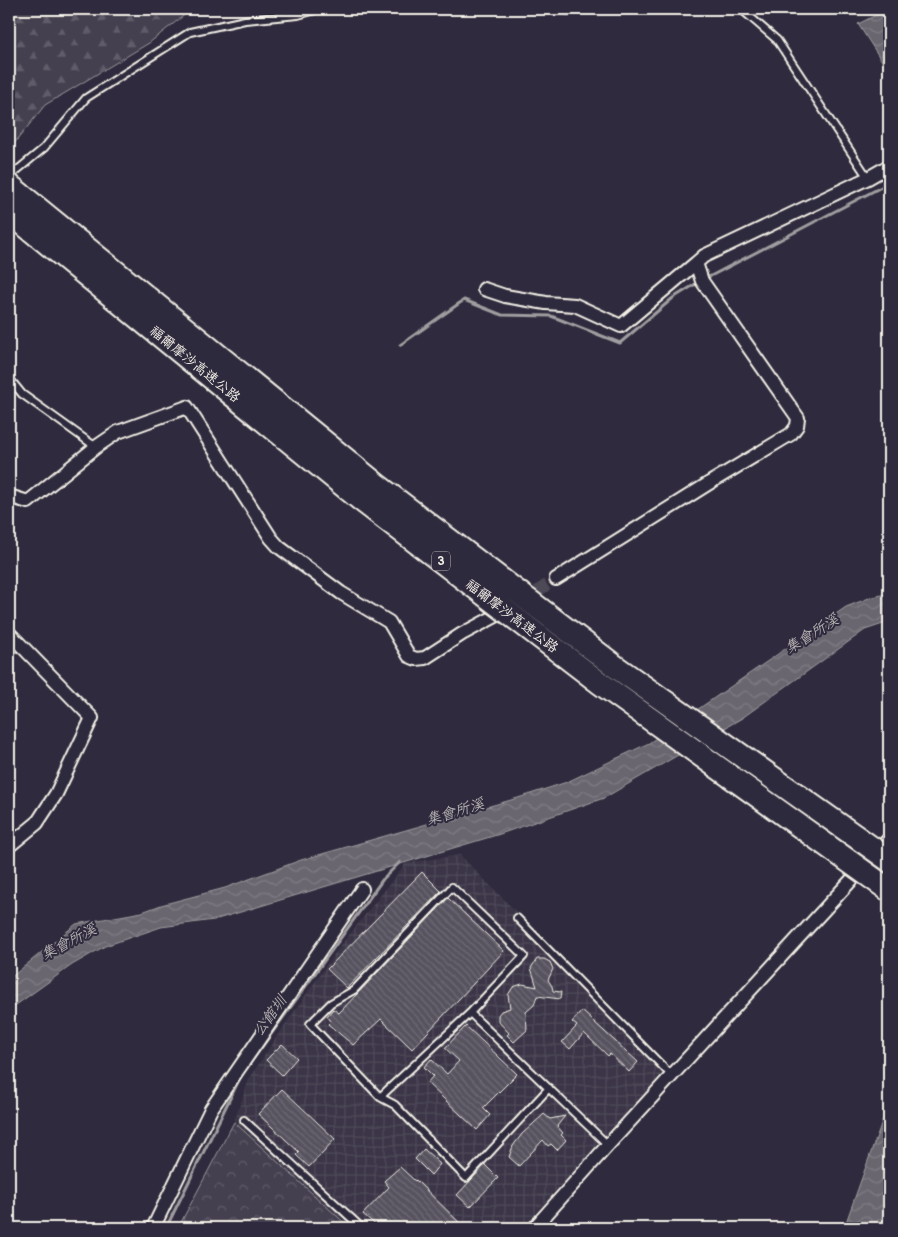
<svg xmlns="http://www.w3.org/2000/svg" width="898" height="1237" font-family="'Balsamiq Sans','LXGW WenKai TC',sans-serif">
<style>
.industrial{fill:url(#industrial-grid)}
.forest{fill:url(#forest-firs);stroke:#9c989c}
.park{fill:url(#park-crowns);stroke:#9c989c}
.water{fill:url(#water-waves);stroke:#a19ea0}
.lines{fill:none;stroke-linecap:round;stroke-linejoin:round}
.stream{stroke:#a19ea0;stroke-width:3}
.building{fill:url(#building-back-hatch);stroke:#f4f1e8}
.street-tunnel{stroke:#4d4857;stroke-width:12;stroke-dasharray:12 6;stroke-linecap:butt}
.lane-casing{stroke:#f4f1e8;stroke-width:10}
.street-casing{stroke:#f4f1e8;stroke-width:16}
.lane{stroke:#2f2a3d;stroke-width:6}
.street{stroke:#2f2a3d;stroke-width:12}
.highway-bridge-casing{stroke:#f4f1e8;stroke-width:26;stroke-linecap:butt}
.highway-bridge{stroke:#2f2a3d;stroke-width:22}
.labels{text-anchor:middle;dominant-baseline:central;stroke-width:4;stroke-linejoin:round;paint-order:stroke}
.shield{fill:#2f2a3d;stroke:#b9b5b5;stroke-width:1}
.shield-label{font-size:12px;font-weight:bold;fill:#f4f1e8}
.street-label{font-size:14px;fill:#f4f1e8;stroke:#2f2a3d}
.water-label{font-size:15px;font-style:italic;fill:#b6b2b2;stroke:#2f2a3d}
</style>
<defs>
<pattern id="industrial-grid" width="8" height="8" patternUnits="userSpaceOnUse" patternTransform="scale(1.25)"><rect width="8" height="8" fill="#3b3647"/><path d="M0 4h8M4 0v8" fill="none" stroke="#4e4a59"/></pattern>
<pattern id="forest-firs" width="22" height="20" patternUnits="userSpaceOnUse" patternTransform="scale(1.25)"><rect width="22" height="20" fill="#454050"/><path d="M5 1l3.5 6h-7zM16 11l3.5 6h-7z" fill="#605c69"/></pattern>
<pattern id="park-crowns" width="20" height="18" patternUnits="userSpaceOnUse" patternTransform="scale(1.25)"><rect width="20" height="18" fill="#454050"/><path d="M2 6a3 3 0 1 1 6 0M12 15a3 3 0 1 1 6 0" fill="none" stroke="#605c69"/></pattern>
<pattern id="water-waves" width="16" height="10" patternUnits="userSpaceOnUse" patternTransform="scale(1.25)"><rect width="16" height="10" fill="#6a6670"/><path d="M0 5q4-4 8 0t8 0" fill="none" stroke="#807c84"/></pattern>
<pattern id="building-back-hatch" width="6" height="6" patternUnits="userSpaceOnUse" patternTransform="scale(1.25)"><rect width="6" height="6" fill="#56525f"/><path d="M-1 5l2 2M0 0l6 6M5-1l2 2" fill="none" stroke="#6f6b76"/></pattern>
</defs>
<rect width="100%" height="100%" fill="#2f2a3d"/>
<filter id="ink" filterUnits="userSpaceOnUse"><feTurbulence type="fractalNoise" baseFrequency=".02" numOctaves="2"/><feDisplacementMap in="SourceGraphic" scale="10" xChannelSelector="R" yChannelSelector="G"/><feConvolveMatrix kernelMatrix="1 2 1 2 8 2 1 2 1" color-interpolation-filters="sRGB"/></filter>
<g filter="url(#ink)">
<path class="industrial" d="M 460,855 L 669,1066 L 522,1228 L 350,1228 L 234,1122 L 249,1079 L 277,1036 L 338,949 L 406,863 Z"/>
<path class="forest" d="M 9,9 L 192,9 L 149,43 L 45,105 L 9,150 Z"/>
<path class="park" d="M 234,1122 L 350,1228 L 178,1228 Z"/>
<path class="water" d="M 888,9 L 889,9 L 889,72 L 858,24 Z
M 889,593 L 889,622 L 865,630 L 742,718 L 604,798 L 500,834 L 214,920 L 161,927 L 105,946 L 72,965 L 9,1010 L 9,979 L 76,924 L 142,912 L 161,905 L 225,888 L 301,860 L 518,798 L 567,782 L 649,743 L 846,607 L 869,598 Z
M 889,1102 L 889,1228 L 844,1228 Z"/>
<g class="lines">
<path class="stream" d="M 705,279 L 889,183
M 400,345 L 464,300 L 502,315 L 551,316 L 620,343 L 673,298 L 699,282
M 246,1069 L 383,879 L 400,862
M 166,1228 L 242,1074"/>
</g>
<path class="building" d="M 422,872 L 441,891 L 347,988 L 327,969 Z
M 448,898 L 504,951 L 412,1049 L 381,1019 L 353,1045 L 328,1024 L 331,1021 L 327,1016 L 333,1009 L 339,1013 Z
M 537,959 L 544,959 L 550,962 L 553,969 L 548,980 L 552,986 L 553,991 L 561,992 L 560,999 L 537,996 L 534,1005 L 526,1012 L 527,1030 L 514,1042 L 507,1035 L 509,1033 L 498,1021 L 498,1015 L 501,1011 L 510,1008 L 508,995 L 513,987 L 522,984 L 537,987 L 531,968 Z
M 582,1011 L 638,1062 L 629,1072 L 610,1054 L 608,1056 L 584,1033 L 570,1049 L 562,1042 L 577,1026 L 572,1022 Z
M 466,1026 L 517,1074 L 483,1108 L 490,1115 L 477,1130 L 427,1083 L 433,1076 L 424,1067 L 431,1059 L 447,1074 L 459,1061 L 445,1048 Z
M 282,1044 L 297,1058 L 282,1075 L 266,1060 Z
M 282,1089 L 335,1139 L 309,1167 L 296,1155 L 299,1152 L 258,1114 Z
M 544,1114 L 550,1119 L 565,1116 L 557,1126 L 563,1133 L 561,1135 L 566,1140 L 557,1150 L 551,1144 L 548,1146 L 543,1140 L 519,1166 L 509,1157 L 513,1146 L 522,1134 Z
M 424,1149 L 440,1164 L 431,1175 L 415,1159 Z
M 485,1165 L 498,1178 L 470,1207 L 457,1195 Z
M 400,1167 L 415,1181 L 416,1180 L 465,1228 L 379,1228 L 363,1214 L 389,1187 L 384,1181 Z"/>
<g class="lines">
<path class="street-tunnel" d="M 522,601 L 556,579"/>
<g class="lane-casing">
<path id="lane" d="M 545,9 L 571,11 L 574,9
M 741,9 L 777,40 L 868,178
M 9,177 L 44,148 L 86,98 L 190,32 L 245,20 L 298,15 L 319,9
M 9,378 L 22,394 L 96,447
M 517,918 L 672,1076
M 470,1013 L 608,1145
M 380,1097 L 470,1013 L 524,956 L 452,887 L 354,990 L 331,1003 L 310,1024 L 380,1097 L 395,1105 L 466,1178 L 549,1088
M 244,1120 L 362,1228"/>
</g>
<g class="street-casing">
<path id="street" d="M 484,289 L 505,296 L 546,303 L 575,305 L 621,326 L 696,263
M 9,496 L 28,502 L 96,447 L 118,432 L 187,407 L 271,538 L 279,547 L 341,593 L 389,622 L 409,656 L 416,659 L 425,658 L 462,634 L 509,609
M 556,579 L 711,482 L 791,434 L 797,426 L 798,418 L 702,281 L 696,263 L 704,256 L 868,178 L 889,166
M 9,633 L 92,718 L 56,794 L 37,823 L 9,846
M 153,1228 L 211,1109 L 362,889
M 534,1228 L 608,1145 L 889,839"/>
</g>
<use href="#lane" class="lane"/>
<use href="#street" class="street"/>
<g class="highway-bridge-casing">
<path id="highway-bridge" d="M 9,185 L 377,485 L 616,667 L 889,860
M 9,212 L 360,499 L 600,683 L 889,890"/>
</g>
<use href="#highway-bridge" class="highway-bridge"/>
</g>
</g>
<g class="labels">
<rect class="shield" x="432" y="551.5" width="18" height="19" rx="4"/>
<g class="shield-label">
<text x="441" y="561">3</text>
</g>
<g class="street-label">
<text transform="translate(195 364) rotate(39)">福爾摩沙高速公路</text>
<text transform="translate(512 616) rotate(37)">福爾摩沙高速公路</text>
</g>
<g class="water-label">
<text transform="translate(812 634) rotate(-32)">集會所溪</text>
<text transform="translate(455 812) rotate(-17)">集會所溪</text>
<text transform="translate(69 942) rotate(-28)">集會所溪</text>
<text transform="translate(270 1016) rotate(-54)">公館圳</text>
</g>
</g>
<rect width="898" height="1237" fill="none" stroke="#2f2a3d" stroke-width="30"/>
<rect x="15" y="15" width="868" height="1207" fill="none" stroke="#f4f1e8" stroke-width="2" filter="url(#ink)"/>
</svg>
